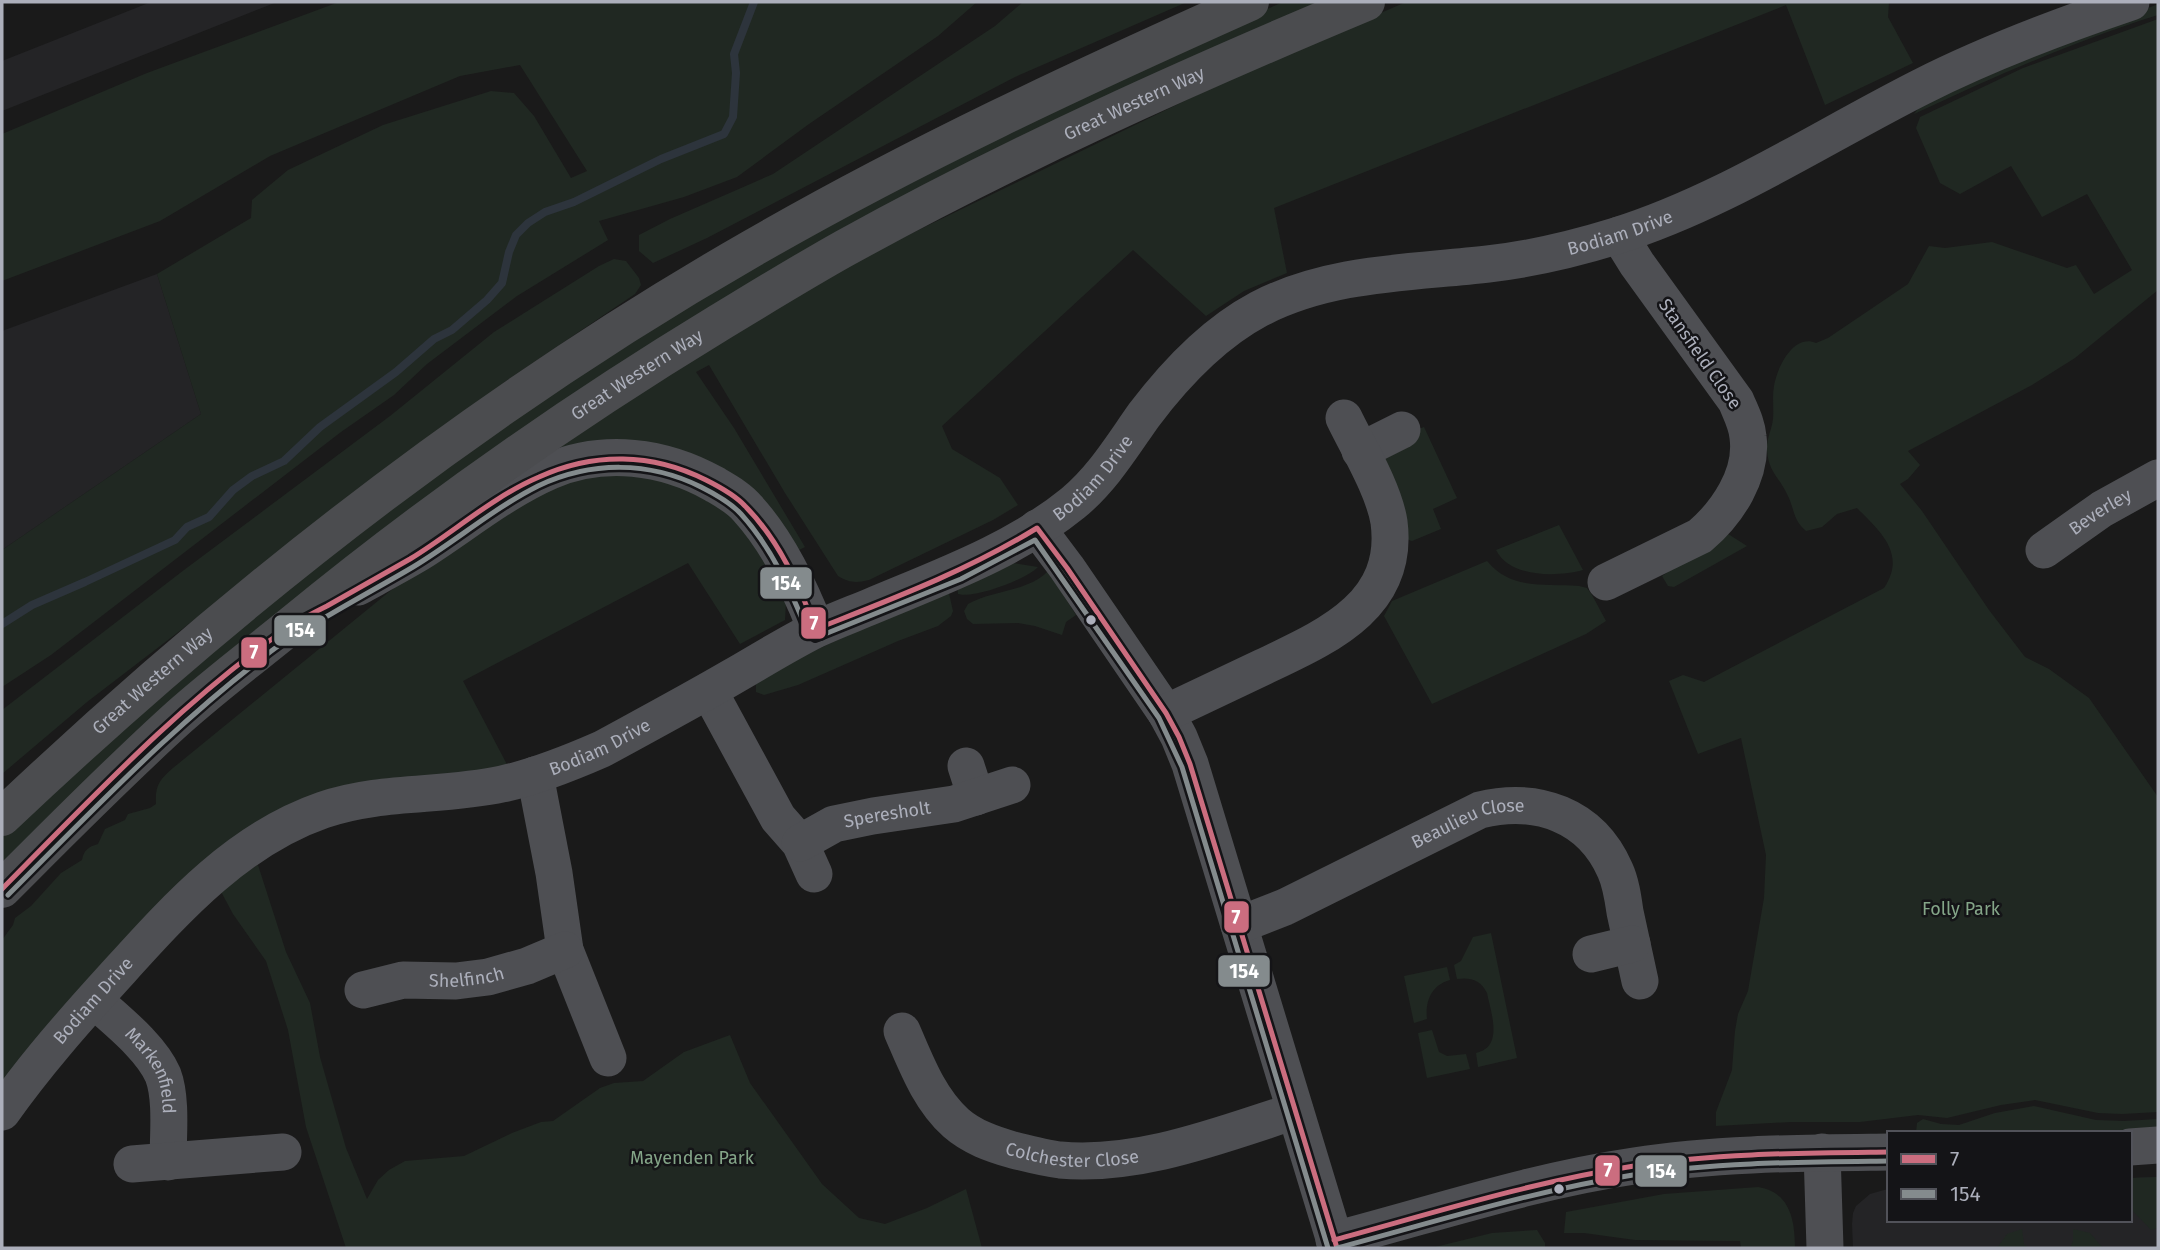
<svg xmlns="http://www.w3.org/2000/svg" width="2160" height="1250" font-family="'Fira Sans',sans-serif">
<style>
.built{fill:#242426}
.green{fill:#202822}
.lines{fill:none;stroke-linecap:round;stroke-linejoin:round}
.stream{stroke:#2d343c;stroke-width:8}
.minor{stroke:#4e4f53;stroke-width:37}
.major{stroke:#4b4c4f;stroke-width:38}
.bus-1-casing{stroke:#141417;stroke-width:10}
.bus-2-casing{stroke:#141417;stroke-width:10}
.bus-1{stroke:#cb6d7f;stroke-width:5}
.bus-2{stroke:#848b8d;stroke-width:5}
.bus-dot{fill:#acafbb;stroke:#141417;stroke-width:2.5}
.labels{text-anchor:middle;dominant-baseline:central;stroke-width:5;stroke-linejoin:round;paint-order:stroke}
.street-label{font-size:18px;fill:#acafbb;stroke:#141417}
.park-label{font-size:18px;fill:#84a588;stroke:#141417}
.line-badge{stroke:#141417;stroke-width:2.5}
.badge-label{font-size:19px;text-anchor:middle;font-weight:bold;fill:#fff}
</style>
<rect width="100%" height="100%" fill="#1a1a1a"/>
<path class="built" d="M 151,2 L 277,2 L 2,111 L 2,61 Z
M 157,274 L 201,414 L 2,550 L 2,331 Z
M 2158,1177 L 2158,1248 L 1853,1248 L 1852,1224 L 1853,1213 L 1856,1206 L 1870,1194 L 1884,1190 L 1889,1189 L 1889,1220 L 2130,1220 L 2130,1178 Z"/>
<path class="green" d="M 339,2 L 977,2 L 938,36 L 809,124 L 737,177 L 684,197 L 599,221 L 608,240 L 517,296 L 427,364 L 394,395 L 341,432 L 51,655 L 2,687 L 2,550 L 201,414 L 157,274 L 251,218 L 252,200 L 288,170 L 383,125 L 491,91 L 514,93 L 534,116 L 571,178 L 587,171 L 520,65 L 460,76 L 270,156 L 160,221 L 2,281 L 2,134 L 147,73 Z
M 1023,2 L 1187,2 L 1015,77 L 707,238 L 653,263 L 639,251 L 639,235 L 670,219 L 773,174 L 995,26 Z
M 1283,2 L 1327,2 L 833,238 L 2,863 L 2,837 L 179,674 L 466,448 L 778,250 L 1159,57 Z
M 1406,2 L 1889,2 L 1888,17 L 1913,63 L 1825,105 L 1786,5 L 1274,208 L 1287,273 L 1244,291 L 1206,316 L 1133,250 L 942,426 L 952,449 L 1000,478 L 1018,505 L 993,520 L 869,580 C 856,583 850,583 838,576 L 785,493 L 709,365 L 696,372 L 734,428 L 805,547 L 797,551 L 747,490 L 548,456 L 625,398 L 836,270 L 1240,74 Z
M 2158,4 L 2158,15 C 2074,41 1994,77 1914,114 L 1924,101 Z
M 2158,19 L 2158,290 L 2075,358 L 2032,385 L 1908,451 L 1920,465 L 1908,479 L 1900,484 L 1922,511 L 1989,610 L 2025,657 L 2049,669 L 2089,698 L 2158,797 L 2158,1112 L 2122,1114 L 2098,1113 L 2035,1100 L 2001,1105 L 1947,1118 L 1918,1115 L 1860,1122 L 1791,1122 L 1716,1126 L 1716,1112 L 1732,1070 L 1735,1031 L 1738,1014 L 1748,991 L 1764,898 L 1766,855 L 1741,738 L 1698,754 L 1669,681 L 1683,675 L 1704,682 L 1884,588 C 1907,554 1880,531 1857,508 L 1837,514 L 1822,527 L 1806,531 C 1792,519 1795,509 1787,494 C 1779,477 1768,471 1767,450 C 1766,440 1772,429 1773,419 C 1774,408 1772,397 1774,386 C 1777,367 1794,333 1816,343 L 1828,338 L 1908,284 L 1929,246 L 1945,248 L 1992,242 L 2067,268 L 2076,265 L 2094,294 L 2132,270 L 2087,194 L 2042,217 L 2011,166 L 1960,194 L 1940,183 L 1916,128 L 1920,117 L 2023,68 Z
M 614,259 L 626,261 L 639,278 L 641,285 L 635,294 L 506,381 L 87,702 L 2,774 L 2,710 L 184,570 L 390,416 L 494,332 L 599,266 Z
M 1424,427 L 1457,498 L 1433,509 L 1441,529 L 1412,541 L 1406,539 C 1398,517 1368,457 1393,440 C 1401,434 1414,431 1424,427 Z
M 599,473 L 669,477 L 745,523 L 786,602 L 785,620 L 740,644 L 688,563 L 463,681 L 511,772 L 302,809 L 2,1092 L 2,940 L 13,925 L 15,918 L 31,906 L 61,873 L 82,860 C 84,850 88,847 98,844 L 105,829 L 125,820 L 128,814 L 150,808 L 156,804 C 155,786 159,780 173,768 L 438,552 L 535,490 Z
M 1559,525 L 1583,570 C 1557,577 1510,578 1496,550 Z
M 1725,532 L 1747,546 L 1674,587 L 1668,586 L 1662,576 Z
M 1487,561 C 1512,591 1545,583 1579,586 L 1587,588 L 1592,595 L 1606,621 L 1586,634 L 1432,704 L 1384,616 L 1392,601 Z
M 1013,563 L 1038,567 C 1027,579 974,599 958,594 L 957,585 Z
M 1048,571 L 1076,615 L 1066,622 L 1062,635 L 1035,626 L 1018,623 L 973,624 L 967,619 L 964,611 L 968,604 C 992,590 1028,592 1048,571 Z
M 948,589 L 953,611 L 951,616 L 938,626 L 898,641 L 798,685 L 764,695 L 756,692 L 756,684 L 781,666 Z
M 258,865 L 286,952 L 310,1003 L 320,1057 L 346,1148 L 367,1199 L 378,1180 L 389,1170 L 405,1161 L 464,1156 L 512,1133 L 541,1122 L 553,1121 L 600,1088 L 614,1083 L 643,1081 L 684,1052 L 730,1035 L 750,1083 L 822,1184 L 859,1218 L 885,1224 L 927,1208 L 966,1189 L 982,1248 L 346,1248 L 306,1127 L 288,1030 L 266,961 L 233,914 L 218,886 Z
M 1491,933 L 1517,1058 L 1478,1067 L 1476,1053 C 1504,1047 1491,1013 1487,993 C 1481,980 1470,977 1457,979 L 1454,965 L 1461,961 L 1473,937 Z
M 1447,967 L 1450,980 C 1431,985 1425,1002 1427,1019 L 1414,1023 L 1404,976 Z
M 1432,1030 L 1439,1052 L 1447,1056 L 1466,1054 L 1470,1069 L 1427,1078 L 1418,1033 Z
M 2034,1106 L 2096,1120 L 2124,1121 L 2158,1119 L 2158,1133 L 1916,1133 L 1917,1123 L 1923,1119 L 1941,1124 L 1959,1125 L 1995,1113 Z
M 2158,1177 L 2158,1228 L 2151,1230 L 2130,1208 L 2130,1178 Z
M 1758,1187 C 1790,1192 1795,1220 1795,1248 L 1741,1248 L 1740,1241 L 1635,1240 L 1584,1233 L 1564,1233 L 1566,1212 L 1664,1194 Z
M 2022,1229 L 2024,1244 L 2028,1248 L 1997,1248 L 2007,1234 Z
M 2073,1229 L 2090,1233 L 2103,1248 L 2067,1248 L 2070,1248 L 2073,1241 Z
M 1537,1230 L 1545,1243 L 1545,1248 L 1431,1248 L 1492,1233 Z"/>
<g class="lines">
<path class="stream" d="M 2,624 L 32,605 L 85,582 L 175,540 L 187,527 L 209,517 L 233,490 L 252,476 L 284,461 L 320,427 L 396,372 L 434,339 L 452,330 L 487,300 L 502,283 L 509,252 L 516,235 L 528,223 L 545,212 L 574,202 L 661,159 L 724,134 L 733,117 L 736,73 L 734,54 L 754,2"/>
<g class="minor">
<path d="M 1360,451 L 1402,430"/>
<path d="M 1037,528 L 1067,568 L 1166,713 L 1179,737 L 1190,764 L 1337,1248"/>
<path id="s1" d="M 2044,550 L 2102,509 L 2158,478"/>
<path d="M 1606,582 L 1700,536 C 1727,513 1753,475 1748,437 C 1747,424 1741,413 1736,401 L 1637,264 L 1619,235"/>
<path d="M 358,587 C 378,576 399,565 419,553 C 462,526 502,492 550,471 C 604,448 664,456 714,484 C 726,491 739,498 748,509 C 778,542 800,588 816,629"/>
<path d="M 709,691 L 778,818 L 800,843 L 814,874"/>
<path d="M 1166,713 C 1198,698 1231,682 1263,667 C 1326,637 1400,606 1389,522 C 1384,490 1358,447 1344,418"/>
<path d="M 966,766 L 976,797"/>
<path d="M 535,775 L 554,873 L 565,950 L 608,1058"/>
<path id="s2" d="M 800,843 L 834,824 L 873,816 L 954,804 L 1012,785"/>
<path id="s3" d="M 1239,925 L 1285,907 L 1480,810 C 1537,796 1591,815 1615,870 C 1621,883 1623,898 1625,912 C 1630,935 1635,958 1640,981"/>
<path d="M 1591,954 L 1632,944"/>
<path id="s4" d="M 363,990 L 403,980 L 456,981 L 488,977 L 527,966 L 565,950"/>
<path id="s5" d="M 94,1000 C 116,1020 151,1047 163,1075 C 172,1099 168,1136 168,1162"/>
<path id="s6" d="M 902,1031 C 916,1063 929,1099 956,1123 C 972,1137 992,1144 1013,1150 C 1029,1154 1044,1158 1060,1160 C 1140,1167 1220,1135 1295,1111"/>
<path id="s7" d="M 2,1112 C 36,1064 74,1021 114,977 C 174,911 236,840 323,810 C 381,790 443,797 502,784 C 536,777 570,763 602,749 C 646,725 689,702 732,677 C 760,661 787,644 815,630 C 834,621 853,614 872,606 C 941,577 1014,551 1073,503 C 1103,478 1122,446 1144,415 C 1175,374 1212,334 1259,309 C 1330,272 1410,273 1488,264 C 1532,259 1574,249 1616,236 C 1724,202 1820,138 1921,87 C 1988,53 2060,26 2131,2"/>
<path d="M 2130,1147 L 2158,1145"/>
<path d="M 1822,1152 L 1825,1248"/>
<path d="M 132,1164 L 283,1152"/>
<path d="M 1334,1240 C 1434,1214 1532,1181 1634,1166 C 1718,1153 1804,1153 1889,1152"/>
</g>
<g class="major">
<path id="s8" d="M 2,817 C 230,601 477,406 751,249 C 912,156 1080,78 1250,2"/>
<path id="s9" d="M 2,889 C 60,831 118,772 179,717 C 216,684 256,654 294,623 C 428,513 569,414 717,324 C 760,298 802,272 845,248 C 1013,155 1189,76 1366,2"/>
</g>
<g class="bus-1-casing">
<path id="bus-1" d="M 2,889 C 92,798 181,702 286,629 C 299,620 313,613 327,606 C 355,590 382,575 410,559 C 453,533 492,497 539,477 C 594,452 652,453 706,480 C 720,487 735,495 745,506 C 779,540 799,586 816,629 C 892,599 967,571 1037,528 L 1067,568 L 1166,713 L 1179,737 L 1190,764 L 1337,1248
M 1334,1240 C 1433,1213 1532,1182 1634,1166 C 1718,1153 1804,1153 1889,1152"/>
</g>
<g class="bus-2-casing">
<path id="bus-2" d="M 8,895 C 98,805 186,712 289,638 C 302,628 317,622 331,614 C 358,598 386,583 413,567 C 456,541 494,508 538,486 C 591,461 649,461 701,487 C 715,494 730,502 741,514 C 772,548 791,591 808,633 L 815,638 L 961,579 L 1035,540 L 1159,718 L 1182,767 L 1328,1248
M 1337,1248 C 1435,1222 1532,1191 1633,1175 C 1717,1162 1803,1162 1889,1161"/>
</g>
<use href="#bus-1" class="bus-1"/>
<use href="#bus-2" class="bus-2"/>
</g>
<g class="bus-dot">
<circle cx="1091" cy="620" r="6"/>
<circle cx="1559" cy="1189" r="6"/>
</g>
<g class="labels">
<g class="street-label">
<text stroke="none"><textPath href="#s9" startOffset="1386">Great Western Way</textPath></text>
<text stroke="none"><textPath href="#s7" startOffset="1908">Bodiam Drive</textPath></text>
<text transform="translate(1700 354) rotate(55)">Stansfield Close</text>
<text stroke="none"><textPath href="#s9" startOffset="819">Great Western Way</textPath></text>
<text stroke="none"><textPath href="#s7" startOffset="1298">Bodiam Drive</textPath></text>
<text stroke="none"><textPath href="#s1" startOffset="68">Beverley</textPath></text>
<text stroke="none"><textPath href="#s8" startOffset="203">Great Western Way</textPath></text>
<text stroke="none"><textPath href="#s7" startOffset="732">Bodiam Drive</textPath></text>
<text stroke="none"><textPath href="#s2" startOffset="93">Speresholt</textPath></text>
<text stroke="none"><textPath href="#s3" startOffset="252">Beaulieu Close</textPath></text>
<text stroke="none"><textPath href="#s4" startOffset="105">Shelfinch</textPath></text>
<text stroke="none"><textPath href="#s7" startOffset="144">Bodiam Drive</textPath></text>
<text stroke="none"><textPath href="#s5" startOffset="94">Markenfield</textPath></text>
<text stroke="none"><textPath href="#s6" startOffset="231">Colchester Close</textPath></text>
</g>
<g class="park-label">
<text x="1961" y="909">Folly Park</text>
<text x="692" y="1158">Mayenden Park</text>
</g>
</g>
<g class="line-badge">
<rect x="759" y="566" width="54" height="34" rx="7" fill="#848b8d"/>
<rect x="800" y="606" width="27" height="34" rx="7" fill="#cb6d7f"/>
<rect x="273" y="614" width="54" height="33" rx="7" fill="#848b8d"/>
<rect x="240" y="636" width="28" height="33" rx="7" fill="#cb6d7f"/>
<rect x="1223" y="900" width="27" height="34" rx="7" fill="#cb6d7f"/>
<rect x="1217" y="954" width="54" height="34" rx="7" fill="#848b8d"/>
<rect x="1594" y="1154" width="27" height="33" rx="7" fill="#cb6d7f"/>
<rect x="1634" y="1154" width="54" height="34" rx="7" fill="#848b8d"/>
</g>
<g class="badge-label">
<text x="786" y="590">154</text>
<text x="814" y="630">7</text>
<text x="300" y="637">154</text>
<text x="254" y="659">7</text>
<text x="1236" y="924">7</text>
<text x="1244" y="978">154</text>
<text x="1608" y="1177">7</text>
<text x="1661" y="1178">154</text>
</g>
<rect width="2160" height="1250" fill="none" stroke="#acafbb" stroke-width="7"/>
<rect x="1887" y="1131" width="245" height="91" fill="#141417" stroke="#515259" stroke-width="2"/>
<rect x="1901" y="1154" width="35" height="10" fill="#cb6d7f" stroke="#515259" stroke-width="2"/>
<text x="1950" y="1166" font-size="21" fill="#acafbb">7</text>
<rect x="1901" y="1189" width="35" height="10" fill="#848b8d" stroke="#515259" stroke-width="2"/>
<text x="1950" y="1201" font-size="21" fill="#acafbb">154</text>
</svg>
